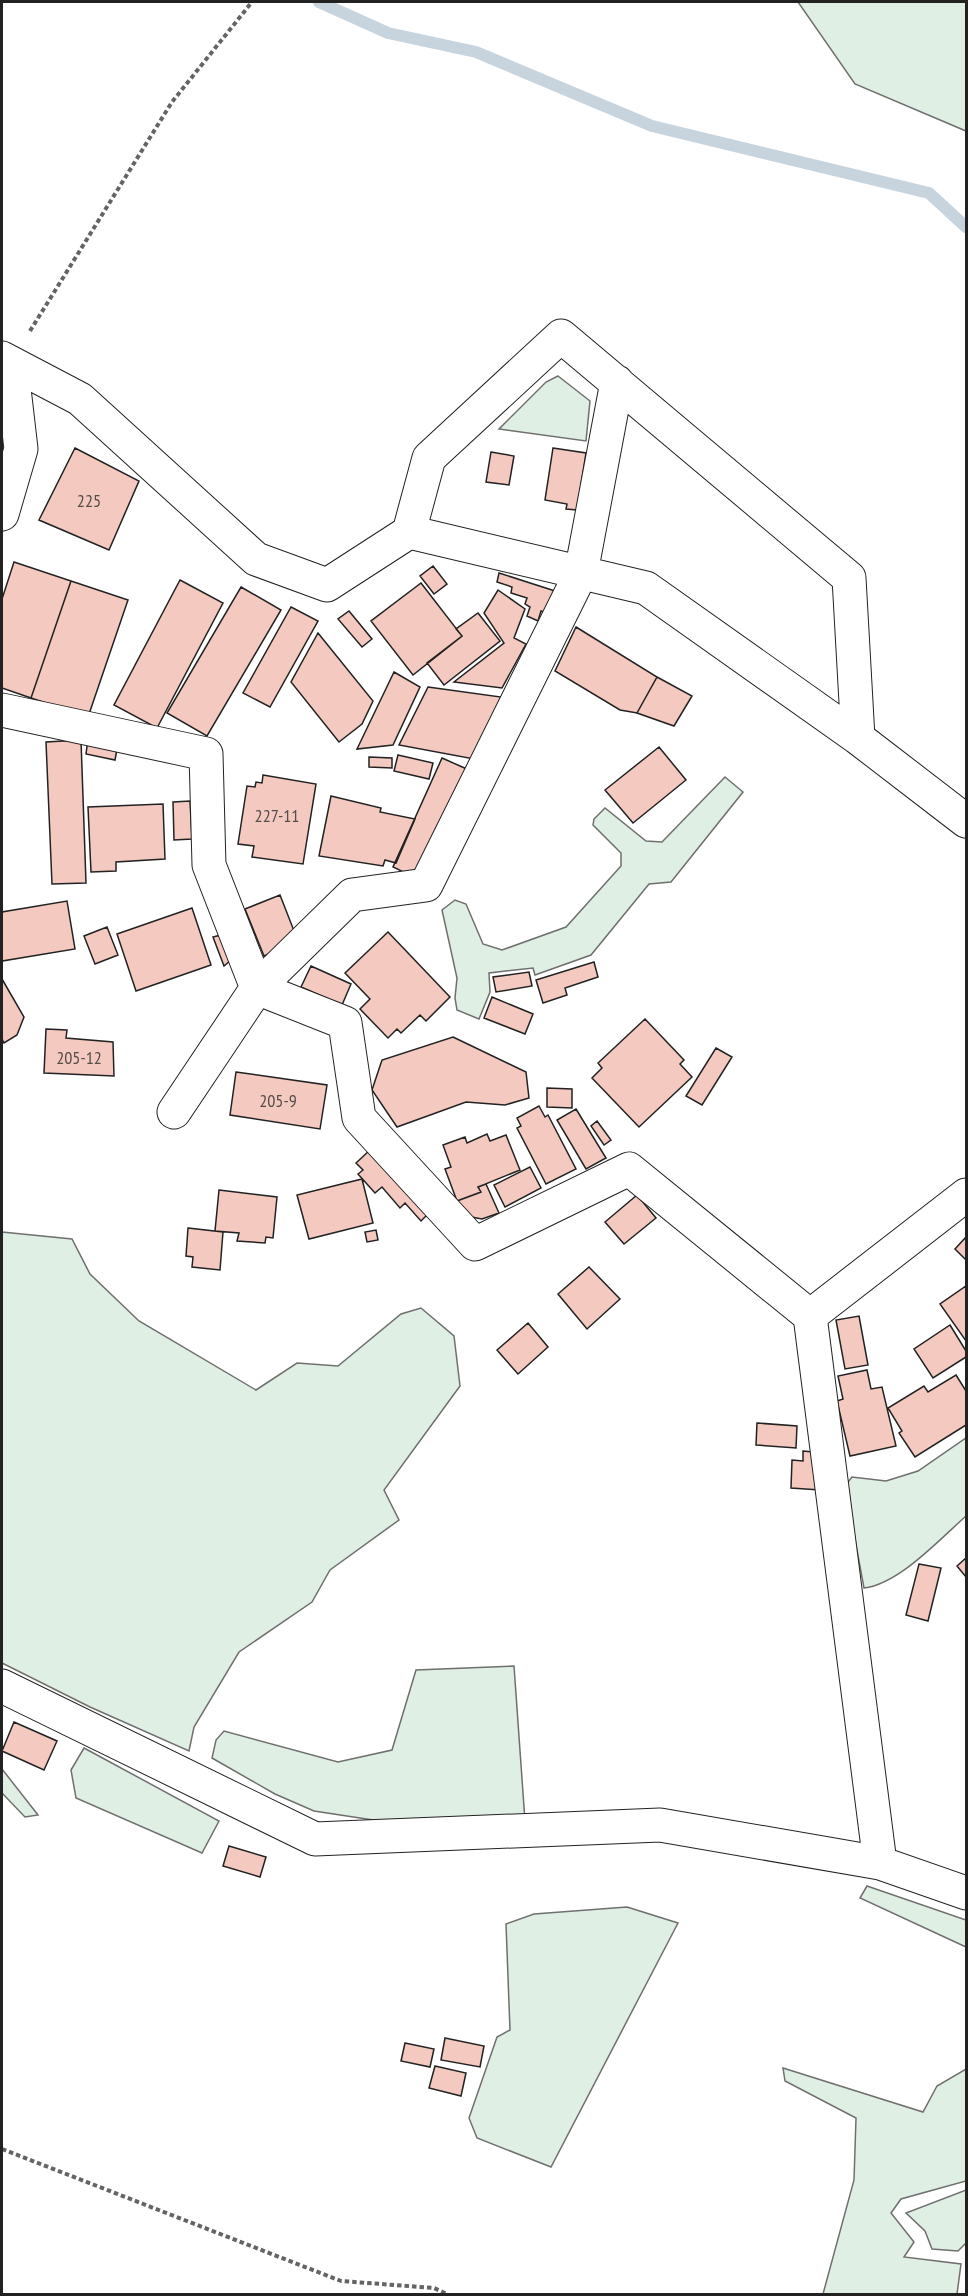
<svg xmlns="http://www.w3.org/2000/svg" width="968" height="2296" font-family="'PT Sans Narrow',sans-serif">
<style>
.green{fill:#e0efe3;stroke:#6f6f6f;stroke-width:1.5}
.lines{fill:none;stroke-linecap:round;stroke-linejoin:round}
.stream{stroke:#c7d3dd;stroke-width:12}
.building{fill:#f3c9c0;stroke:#222;stroke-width:1.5}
.minor-casing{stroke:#222;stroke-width:35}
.path{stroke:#646464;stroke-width:4;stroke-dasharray:4.5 3;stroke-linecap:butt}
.minor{stroke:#fff;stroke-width:33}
.labels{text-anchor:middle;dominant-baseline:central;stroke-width:4.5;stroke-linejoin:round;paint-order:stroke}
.number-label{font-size:18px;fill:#564c4a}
</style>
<rect width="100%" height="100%" fill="#fff"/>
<path class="green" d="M 798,2 L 966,2 L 966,131 L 855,84 Z
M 558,376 L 590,401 L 586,441 L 499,429 L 546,382 Z
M 725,777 L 743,792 L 671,882 L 649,884 L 591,955 L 535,975 L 533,968 L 489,973 L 490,992 L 479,1019 L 457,1010 L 455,998 L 457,978 L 442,910 L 455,900 L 466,904 L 483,944 L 502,950 L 566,927 L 621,866 L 621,853 L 593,825 L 594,819 L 605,808 L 646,841 L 662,842 Z
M 2,1232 L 72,1239 L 90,1274 L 139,1321 L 256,1390 L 297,1363 L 338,1366 L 401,1314 L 421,1308 L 454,1336 L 460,1386 L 384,1490 L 399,1520 L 330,1570 L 312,1602 L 239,1652 L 194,1727 L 189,1751 L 90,1707 L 2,1663 Z
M 966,1438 L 966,1516 C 940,1539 899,1584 864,1588 L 845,1486 L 852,1477 L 886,1481 L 918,1471 Z
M 514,1666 L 525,1821 L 406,1825 L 314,1811 L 275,1794 L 212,1758 L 216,1740 L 224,1731 L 338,1762 L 392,1750 L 416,1670 Z
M 84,1748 L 219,1821 L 202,1853 L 76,1798 L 71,1770 Z
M 2,1769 L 38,1815 L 25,1817 L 2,1793 Z
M 867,1886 L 966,1920 L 966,1947 L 860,1898 Z
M 627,1907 L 678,1923 L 551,2167 L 477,2138 L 469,2118 L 497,2037 L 510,2030 L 506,1924 L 534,1914 Z
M 783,2068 L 923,2112 L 937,2086 L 966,2069 L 966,2181 L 901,2199 L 891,2213 L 914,2242 L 904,2257 L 961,2264 L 957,2294 L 823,2294 L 854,2180 L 856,2118 L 785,2081 Z
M 966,2190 L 966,2243 L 958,2251 L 932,2249 L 925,2231 L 906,2213 Z"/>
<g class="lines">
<path class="stream" d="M 319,2 L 388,33 L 476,52 L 652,126 L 929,193 L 966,227"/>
</g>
<path class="building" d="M 75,448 L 139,481 L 109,550 L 39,520 Z
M 553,448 L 586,453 L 577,510 L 566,509 L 567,504 L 545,500 Z
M 491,452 L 514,456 L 509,485 L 486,482 Z
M 14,562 L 71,581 L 31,698 L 2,688 L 2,599 Z
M 433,566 L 447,584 L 434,594 L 420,576 Z
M 499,573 L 555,591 L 546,613 L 541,611 L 538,621 L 527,616 L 530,607 L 525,604 L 527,598 L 511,593 L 512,587 L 497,582 Z
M 180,580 L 223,603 L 157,728 L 114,705 Z
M 71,581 L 128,600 L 88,717 L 31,698 Z
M 421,583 L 462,636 L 413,675 L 371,621 Z
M 241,587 L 281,610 L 207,736 L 167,713 Z
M 498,590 L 525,609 L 514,638 L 526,644 L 502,688 L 454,682 L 504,643 L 484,613 Z
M 291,607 L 318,621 L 270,707 L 243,693 Z
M 349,611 L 372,639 L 362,647 L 338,619 Z
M 478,613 L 500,641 L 444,685 L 427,663 L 462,636 L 456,629 Z
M 576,627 L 657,677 L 637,713 L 620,710 L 555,671 Z
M 318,633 L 373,701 L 362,724 L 339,742 L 291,682 Z
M 394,672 L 420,687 L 393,745 L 357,749 Z
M 657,677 L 692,696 L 674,726 L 637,713 Z
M 428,687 L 501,697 L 474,759 L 399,745 Z
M 88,739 L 118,744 L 115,760 L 86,754 Z
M 81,740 L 86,883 L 52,884 L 46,742 Z
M 659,747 L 686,780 L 633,823 L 605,790 Z
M 398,755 L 433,763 L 429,779 L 394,771 Z
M 369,757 L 392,758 L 392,768 L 369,767 Z
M 442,758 L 469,770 L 420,880 L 393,867 Z
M 263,775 L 316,784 L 303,864 L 252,857 L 254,846 L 238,844 L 247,786 L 255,787 L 256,782 L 262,783 Z
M 331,796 L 381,808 L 380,812 L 415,819 L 396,863 L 385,860 L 383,866 L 319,856 Z
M 190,801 L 192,839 L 174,840 L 173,802 Z
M 163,804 L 165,859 L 116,862 L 116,871 L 91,872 L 88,807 Z
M 280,895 L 298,941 L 264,956 L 245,909 Z
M 67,901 L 75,949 L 2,961 L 2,912 Z
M 192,908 L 211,965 L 136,991 L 117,934 Z
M 107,927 L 118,955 L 95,964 L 84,936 Z
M 388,932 L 450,997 L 426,1021 L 420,1015 L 401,1033 L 397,1029 L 388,1038 L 360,1009 L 370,999 L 345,973 Z
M 221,935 L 231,960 L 224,966 L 213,937 Z
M 594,962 L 598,977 L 565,988 L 567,995 L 543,1003 L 536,980 Z
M 311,966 L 351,984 L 342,1005 L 301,987 Z
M 529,972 L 532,986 L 496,992 L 493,977 Z
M 2,979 L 24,1017 L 17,1035 L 4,1043 L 2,1039 Z
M 492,997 L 533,1014 L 525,1034 L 484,1018 Z
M 645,1019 L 684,1060 L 680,1064 L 692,1077 L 639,1127 L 592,1078 L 602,1068 L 598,1063 Z
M 46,1029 L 67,1030 L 66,1038 L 113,1042 L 114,1076 L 44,1073 Z
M 453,1037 L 526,1072 L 529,1098 L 505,1105 L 466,1102 L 397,1127 L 372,1090 L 382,1060 Z
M 716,1048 L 732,1057 L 702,1105 L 686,1096 Z
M 236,1072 L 327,1085 L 320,1129 L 230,1115 Z
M 547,1088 L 572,1089 L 572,1108 L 547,1107 Z
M 539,1106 L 545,1117 L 548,1115 L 576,1169 L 546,1184 L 517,1128 L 521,1126 L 517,1118 Z
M 576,1109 L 606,1158 L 586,1169 L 557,1120 Z
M 597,1121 L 611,1140 L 604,1145 L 591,1126 Z
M 487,1134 L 490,1141 L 506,1135 L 520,1170 L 478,1187 L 481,1192 L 457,1201 L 445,1169 L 451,1167 L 443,1145 L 465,1137 L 467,1143 Z
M 370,1150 L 428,1214 L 421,1221 L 405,1203 L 400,1208 L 382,1187 L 375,1193 L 358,1174 L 363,1170 L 356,1163 Z
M 530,1167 L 541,1188 L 505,1207 L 494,1185 Z
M 362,1179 L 373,1223 L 309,1239 L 297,1195 Z
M 486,1184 L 499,1213 L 482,1219 L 466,1216 L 457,1201 L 481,1192 L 478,1187 Z
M 219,1190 L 277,1197 L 273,1238 L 266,1237 L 265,1243 L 237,1241 L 239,1233 L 215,1231 Z
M 637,1195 L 656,1218 L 624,1244 L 605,1222 Z
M 188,1228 L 223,1232 L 220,1270 L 192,1267 L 193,1257 L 186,1256 Z
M 376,1230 L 378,1240 L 367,1242 L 365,1232 Z
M 966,1237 L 966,1260 L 955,1249 Z
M 589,1267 L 620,1299 L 587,1329 L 558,1294 Z
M 966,1286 L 966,1341 L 940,1304 Z
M 859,1316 L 868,1365 L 845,1369 L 836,1320 Z
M 528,1323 L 548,1347 L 518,1374 L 497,1350 Z
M 950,1325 L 966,1351 L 966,1357 L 933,1378 L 914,1349 Z
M 867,1370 L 871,1389 L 882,1387 L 896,1446 L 850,1456 L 837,1401 L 843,1399 L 838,1376 Z
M 956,1375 L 966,1391 L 966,1425 L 915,1457 L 899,1433 L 902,1431 L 888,1408 L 924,1386 L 928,1392 Z
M 757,1423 L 797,1426 L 796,1448 L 756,1445 Z
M 803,1451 L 823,1453 L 820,1490 L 791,1488 L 792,1460 L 803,1461 Z
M 966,1558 L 966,1577 L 957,1566 Z
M 919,1564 L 941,1568 L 928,1621 L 906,1615 Z
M 14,1722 L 57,1741 L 44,1770 L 2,1751 Z
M 229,1846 L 266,1857 L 260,1877 L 223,1866 Z
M 445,2038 L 484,2046 L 480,2067 L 441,2060 Z
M 405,2043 L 434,2049 L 430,2067 L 401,2061 Z
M 435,2066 L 466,2073 L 461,2096 L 429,2088 Z"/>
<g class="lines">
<g class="minor-casing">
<path id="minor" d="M 2,358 L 80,399 L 256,559 L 327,585 L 409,532 L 429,458 L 561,336 L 849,578 L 858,738 L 966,821
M 2,514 L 21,449 L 11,363
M 409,532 L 646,588 L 858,738
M 2,710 L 206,754 L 209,865 L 257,988 L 345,1023 L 359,1118 L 475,1244 L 629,1169 L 810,1316
M 174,1112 L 257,988 L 352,895 L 426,885 L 581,573 L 617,382
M 2,1686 L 315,1839 L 660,1825 L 880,1863 L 966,1893
M 880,1863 L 810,1316 L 966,1195"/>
</g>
<path class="path" d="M 30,331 L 172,102 L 252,2
M 2,2149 L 341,2281 L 434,2288 L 447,2294"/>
<use href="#minor" class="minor"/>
</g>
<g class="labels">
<g class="number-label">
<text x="89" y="500">225</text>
<text x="277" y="815">227-11</text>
<text x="79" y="1057">205-12</text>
<text x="278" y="1100">205-9</text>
</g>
</g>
<rect width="968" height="2296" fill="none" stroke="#222222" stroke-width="6"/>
</svg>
